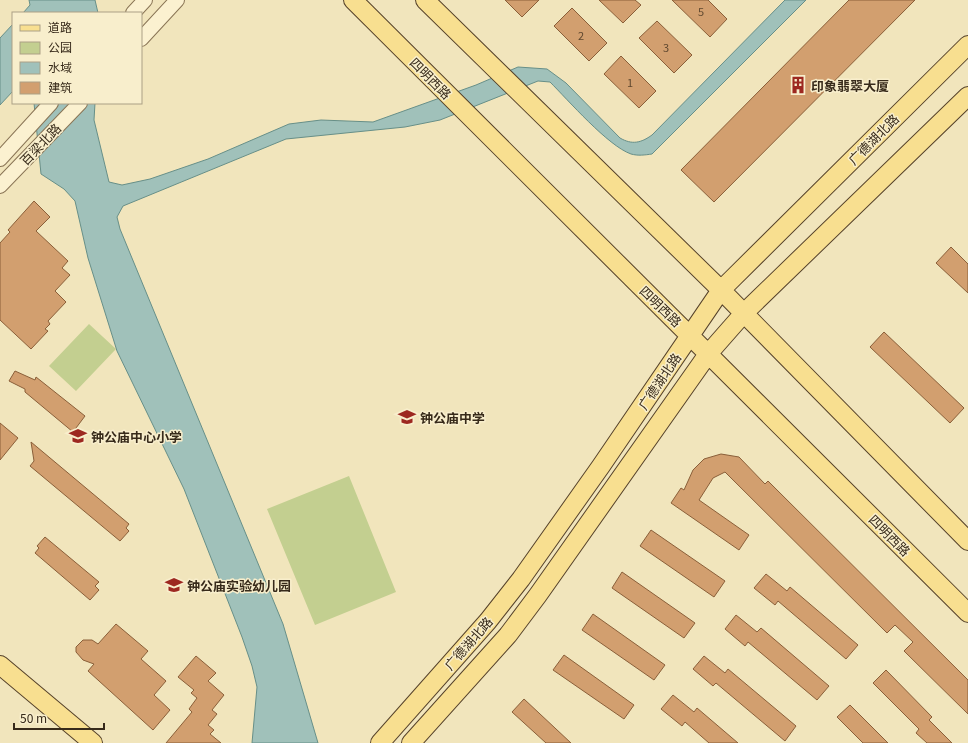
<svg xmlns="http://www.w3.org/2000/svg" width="968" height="743" font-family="Georgia,'Noto Sans SC',serif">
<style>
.green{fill:#c3cf90}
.water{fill:#a0c1ba;stroke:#678f88}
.building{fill:#d29f6f;stroke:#8a5f39}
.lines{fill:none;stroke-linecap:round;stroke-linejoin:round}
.minor-casing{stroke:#897455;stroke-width:16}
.major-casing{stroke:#56422a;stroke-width:20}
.minor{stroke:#fbf1d0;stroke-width:14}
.major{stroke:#f8df90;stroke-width:18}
.labels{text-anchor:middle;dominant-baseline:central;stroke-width:3;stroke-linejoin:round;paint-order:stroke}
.number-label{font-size:11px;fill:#5e472f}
.street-label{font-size:13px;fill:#372a1a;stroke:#f8eecc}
.poi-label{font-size:13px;font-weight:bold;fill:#372a1a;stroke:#f8eecc;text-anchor:start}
</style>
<rect width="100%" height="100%" fill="#f1e5bc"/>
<path class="green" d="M 89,324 L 116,349 L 76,391 L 49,366 Z
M 349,476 L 396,592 L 315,625 L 267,509 Z"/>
<path class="water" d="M 29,0 L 95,0 L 98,13 L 23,13 L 30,5 Z
M 785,0 L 806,0 L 652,154 C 645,155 638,156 631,154 C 608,146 568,100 550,82 L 538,81 L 440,120 L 405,127 L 286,139 L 123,206 L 117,217 L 120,229 L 283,624 L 318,743 L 252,743 L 257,687 L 252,666 L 242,637 L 184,489 L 117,351 L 88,258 L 75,201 L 64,189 L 41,174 L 34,103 L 95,103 L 94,120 L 109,182 L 122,185 L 150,179 L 208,159 L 289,124 L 321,120 L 373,122 L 476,85 L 518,67 L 547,69 L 566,83 L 620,138 C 632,145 641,143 652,135 Z
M 13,24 L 13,91 L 0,105 L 0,38 Z"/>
<path class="building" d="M 505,0 L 539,0 L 522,17 Z
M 599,0 L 635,0 L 641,5 L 623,23 Z
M 672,0 L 708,0 L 727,19 L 710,37 Z
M 849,0 L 915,0 L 714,202 L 681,170 Z
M 572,8 L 607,43 L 589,61 L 554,26 Z
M 657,21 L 692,55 L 674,73 L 639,38 Z
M 621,56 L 656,91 L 639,108 L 604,74 Z
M 34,201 L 50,217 L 36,231 L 68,261 L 62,268 L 70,275 L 55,291 L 66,302 L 48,321 L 50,324 L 45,329 L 48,331 L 31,349 L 0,320 L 0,243 L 10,232 L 8,230 Z
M 951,247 L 968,264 L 968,293 L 936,263 Z
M 884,332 L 964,408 L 950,423 L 870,347 Z
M 15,371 L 35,380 L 36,377 L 85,416 L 73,432 L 25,392 L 25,389 L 9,381 Z
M 0,423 L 18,438 L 0,460 Z
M 31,442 L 129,524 L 126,528 L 129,531 L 120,541 L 30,466 L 34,461 Z
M 721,454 L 739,457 L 765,484 L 768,481 L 968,680 L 968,714 L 904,651 L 913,642 L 895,625 L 887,633 L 725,472 L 713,478 L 699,500 L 749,535 L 739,550 L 671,503 L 681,488 L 684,490 L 693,470 L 704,459 Z
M 651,530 L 725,581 L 714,597 L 640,546 Z
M 45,537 L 99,582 L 95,586 L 99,590 L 90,600 L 35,553 L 39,548 L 37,546 Z
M 622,572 L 695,623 L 684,638 L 612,588 Z
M 766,574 L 787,591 L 790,587 L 858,645 L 846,659 L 778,601 L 775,605 L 754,588 Z
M 593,614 L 665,665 L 654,680 L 582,630 Z
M 736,615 L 757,632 L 761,628 L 829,686 L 817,700 L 748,642 L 745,646 L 725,629 Z
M 116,624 L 148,651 L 141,659 L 166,681 L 154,695 L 170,710 L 153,730 L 88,671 L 94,664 L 83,660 L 76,652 L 76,647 L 83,640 L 92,640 L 98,644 Z
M 564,655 L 634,705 L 624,719 L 553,670 Z
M 196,656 L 216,673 L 208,681 L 224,695 L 212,710 L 217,714 L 208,725 L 214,730 L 210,734 L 221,743 L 166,743 L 192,712 L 189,709 L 197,698 L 191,693 L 194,690 L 178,677 Z
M 704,656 L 725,673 L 728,669 L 796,726 L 785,741 L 716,683 L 713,686 L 693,669 Z
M 886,670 L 932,717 L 929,720 L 952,743 L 927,743 L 916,733 L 919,729 L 873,683 Z
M 673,695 L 694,712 L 697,708 L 738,743 L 709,743 L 685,722 L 682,726 L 661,709 Z
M 524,699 L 571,743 L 546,743 L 512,712 Z
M 850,705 L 888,743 L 863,743 L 837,717 Z"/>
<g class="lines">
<g class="minor-casing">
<path id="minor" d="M 133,13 L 145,0
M 141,39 L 177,0
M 0,159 L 51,103
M 0,186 L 80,103"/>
</g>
<g class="major-casing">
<path id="major" d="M 353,0 L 968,613
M 425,0 L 721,290 L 968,541
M 0,665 L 93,743
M 380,743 L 488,621 L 521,579 L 601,466 L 721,290 L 968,45
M 411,743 L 508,635 L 538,595 L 708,354 L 744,313 L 968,96"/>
</g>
<use href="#minor" class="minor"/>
<use href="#major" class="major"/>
</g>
<defs>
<g id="building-bare" transform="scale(1.38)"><path d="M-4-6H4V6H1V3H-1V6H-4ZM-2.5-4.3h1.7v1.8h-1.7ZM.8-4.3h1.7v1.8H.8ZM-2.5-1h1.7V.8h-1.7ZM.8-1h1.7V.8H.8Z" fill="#9d2820" stroke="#f8eecc" stroke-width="2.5" paint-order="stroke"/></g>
<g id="school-bare" transform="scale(1.38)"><path d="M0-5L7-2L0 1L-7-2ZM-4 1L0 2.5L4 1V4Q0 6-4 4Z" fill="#9d2820" stroke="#f8eecc" stroke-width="2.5" paint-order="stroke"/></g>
</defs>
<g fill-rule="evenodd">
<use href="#building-bare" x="798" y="85"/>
<use href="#school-bare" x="407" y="417"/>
<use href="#school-bare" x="78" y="436"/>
<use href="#school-bare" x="174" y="585"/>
</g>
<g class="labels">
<g class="number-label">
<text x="701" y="11">5</text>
<text x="581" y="35">2</text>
<text x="666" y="47">3</text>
<text x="630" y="82">1</text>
</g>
<g class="street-label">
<text transform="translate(431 78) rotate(45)">四明西路</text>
<text transform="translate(873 139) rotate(-45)">广德湖北路</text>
<text transform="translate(40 144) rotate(-46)">百梁北路</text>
<text transform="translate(661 306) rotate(44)">四明西路</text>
<text transform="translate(659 381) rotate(-56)">广德湖北路</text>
<text transform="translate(890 535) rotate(45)">四明西路</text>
<text transform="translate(468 643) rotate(-49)">广德湖北路</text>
</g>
<g class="poi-label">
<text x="811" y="85">印象翡翠大厦</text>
<text x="420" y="417">钟公庙中学</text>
<text x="91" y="436">钟公庙中心小学</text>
<text x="187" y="585">钟公庙实验幼儿园</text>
</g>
</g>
<rect x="12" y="12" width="130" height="92" fill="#f8eecc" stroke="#aba085"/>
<rect x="20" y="25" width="20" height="6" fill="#f8df90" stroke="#aba085"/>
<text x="48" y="32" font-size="12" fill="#372a1a">道路</text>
<rect x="20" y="42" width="20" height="12" fill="#c3cf90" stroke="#aba085"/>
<text x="48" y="52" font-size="12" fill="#372a1a">公园</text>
<rect x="20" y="62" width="20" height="12" fill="#a0c1ba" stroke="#aba085"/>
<text x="48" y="72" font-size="12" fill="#372a1a">水域</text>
<rect x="20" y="82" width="20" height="12" fill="#d29f6f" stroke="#aba085"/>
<text x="48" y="92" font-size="12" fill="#372a1a">建筑</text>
<path d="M14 723v6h90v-6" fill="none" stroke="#372a1a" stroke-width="2"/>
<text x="20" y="723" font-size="12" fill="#372a1a" stroke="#f8eecc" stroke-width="3" paint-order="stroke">50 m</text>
</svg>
